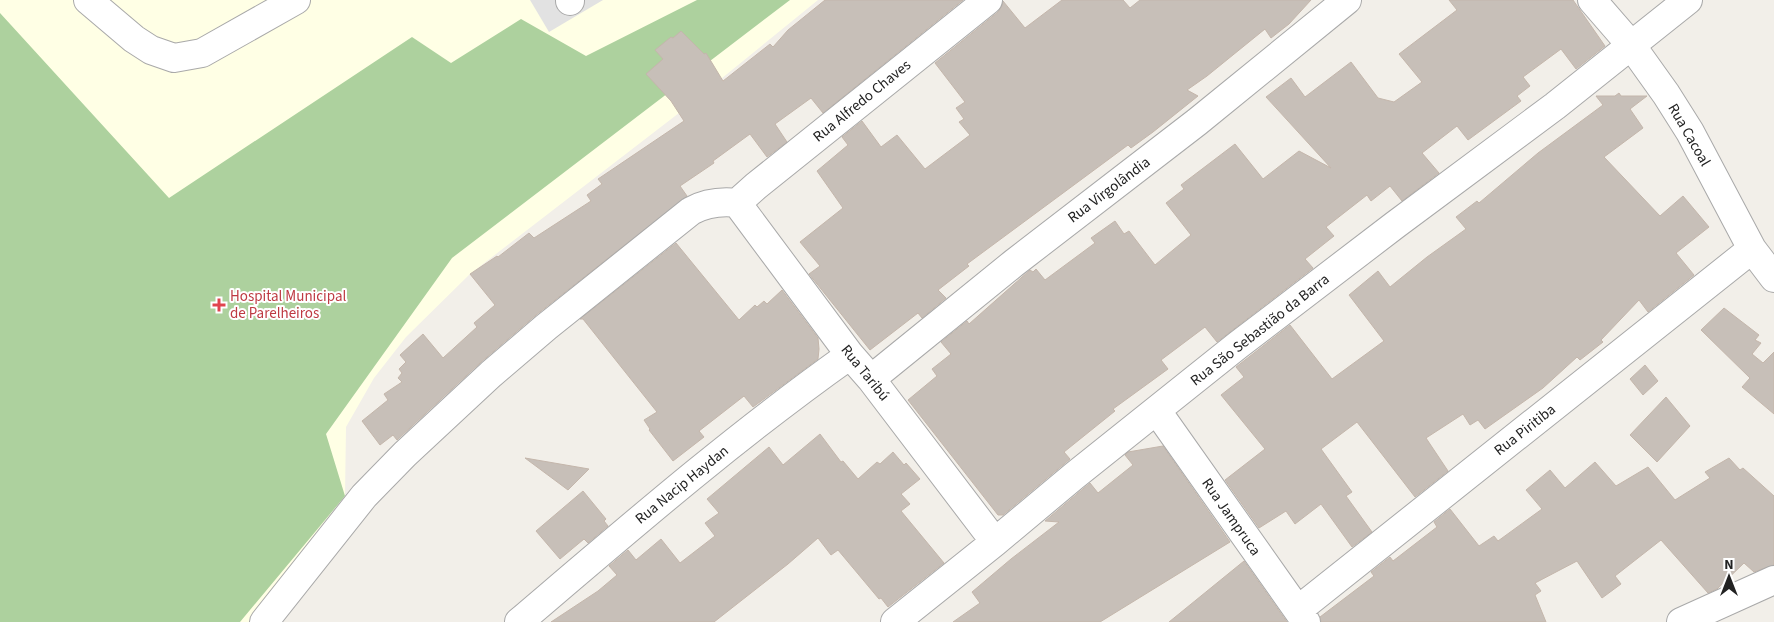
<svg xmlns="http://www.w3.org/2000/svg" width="1774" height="622" font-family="'Source Sans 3',sans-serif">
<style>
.education{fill:#ffffe5}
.forest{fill:#add19e}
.parking{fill:#e2e2e2}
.building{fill:#c7bfb8;stroke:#c4b6ab}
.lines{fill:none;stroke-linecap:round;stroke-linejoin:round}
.minor-casing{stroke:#a9a9a9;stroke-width:30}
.minor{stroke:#fff;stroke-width:28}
.health-dot{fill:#e0444e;stroke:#fff;stroke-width:2}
.labels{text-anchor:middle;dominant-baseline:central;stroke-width:4;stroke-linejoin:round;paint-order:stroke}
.street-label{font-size:15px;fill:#222;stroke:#fff}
.health-label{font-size:15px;fill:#be3a42;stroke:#fff;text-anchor:start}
</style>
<rect width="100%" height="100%" fill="#f2efe9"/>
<path class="education" d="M 0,0 L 818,0 L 679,113 L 470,274 L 406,337 L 374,378 L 346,427 L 345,496 L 249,622 L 0,622 Z"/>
<path class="forest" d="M 697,0 L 790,0 L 452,258 L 326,434 L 345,496 L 240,622 L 0,622 L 0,13 L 169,198 L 412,37 L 451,63 L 521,19 L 586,56 Z"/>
<path class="parking" d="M 530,0 L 603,0 L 549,32 Z"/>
<path class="building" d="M 825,0 L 963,0 L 823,113 L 811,98 L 775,124 L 787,142 L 767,157 L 750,134 L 713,161 L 714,163 L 680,186 L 687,196 L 536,315 L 480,363 L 397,440 L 393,435 L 380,445 L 362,421 L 388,400 L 384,394 L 402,382 L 398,378 L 402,373 L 399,369 L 406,362 L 400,355 L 423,334 L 443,358 L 477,327 L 474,323 L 495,305 L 470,274 L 497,256 L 498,257 L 529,233 L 534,238 L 591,201 L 587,195 L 602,184 L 598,179 L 684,121 L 671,101 L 646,74 L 663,59 L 655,50 L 671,37 L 673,38 L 681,31 L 704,54 L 706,53 L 723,81 L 770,44 L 773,47 L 788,30 Z
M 1062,0 L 1123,0 L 1130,8 L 1140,0 L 1311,0 L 1289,24 L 1271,38 L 1265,29 L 1207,76 L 1187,90 L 1198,96 L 1153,132 L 1131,148 L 1128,145 L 967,264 L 969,266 L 938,290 L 946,298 L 922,318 L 918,313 L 870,350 L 809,274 L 820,266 L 800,242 L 843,208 L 817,171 L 848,145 L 842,137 L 862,121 L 881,147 L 897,135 L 925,169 L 970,135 L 959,122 L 964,119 L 956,108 L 965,102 L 935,63 L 998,12 L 1002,6 L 1003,1 L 1025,28 Z
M 1449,0 L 1573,0 L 1605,46 L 1576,69 L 1561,49 L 1523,77 L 1530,86 L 1517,96 L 1521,101 L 1468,140 L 1457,126 L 1422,153 L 1439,173 L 1402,201 L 1390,186 L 1371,201 L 1367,195 L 1326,227 L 1334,236 L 1305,259 L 1313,268 L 1217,342 L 1205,327 L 1161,360 L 1168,369 L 1113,409 L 1115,411 L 1064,452 L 1070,459 L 1003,515 L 998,515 L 908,400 L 937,376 L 932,369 L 951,354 L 941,342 L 967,321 L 969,324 L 1030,270 L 1033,272 L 1036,269 L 1045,280 L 1095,243 L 1091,238 L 1115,221 L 1124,234 L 1129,231 L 1155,265 L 1191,235 L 1166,203 L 1184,189 L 1181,185 L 1235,144 L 1263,179 L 1299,151 L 1331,168 L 1266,97 L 1291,78 L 1305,97 L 1351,62 L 1378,98 L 1394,102 L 1422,82 L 1399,54 L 1457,10 Z
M 1619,93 L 1621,96 L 1647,96 L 1630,109 L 1643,128 L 1604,157 L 1660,216 L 1683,196 L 1709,227 L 1676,253 L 1694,275 L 1648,312 L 1639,300 L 1601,340 L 1603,342 L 1580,360 L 1577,357 L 1543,388 L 1485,429 L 1478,420 L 1470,425 L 1463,414 L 1426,438 L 1448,471 L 1415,497 L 1357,422 L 1321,449 L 1352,492 L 1346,496 L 1372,532 L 1352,547 L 1321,504 L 1295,524 L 1286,511 L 1259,528 L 1225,480 L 1265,449 L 1221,395 L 1244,377 L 1236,367 L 1290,325 L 1332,379 L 1384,341 L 1349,295 L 1378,271 L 1390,287 L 1427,257 L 1466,229 L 1456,217 L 1477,201 L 1479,203 L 1538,153 L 1603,105 L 1596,96 L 1615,96 Z
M 676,243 L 739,320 L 755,305 L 757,307 L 764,301 L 767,304 L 782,290 L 818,338 L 819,349 L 818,359 L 753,407 L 744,396 L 699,431 L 704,437 L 673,461 L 649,430 L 650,429 L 644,420 L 657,412 L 583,319 L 580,319 Z
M 1724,308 L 1759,335 L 1755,340 L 1761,343 L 1752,354 L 1763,363 L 1774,352 L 1774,414 L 1742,387 L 1750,378 L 1701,330 Z
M 1645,365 L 1658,381 L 1643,395 L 1630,379 Z
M 1666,397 L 1690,426 L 1657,462 L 1630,435 Z
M 820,434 L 841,462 L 843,461 L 858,479 L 877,462 L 880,464 L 893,452 L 904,465 L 906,463 L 920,479 L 901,494 L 910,504 L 901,511 L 944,563 L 888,607 L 881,598 L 879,599 L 838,550 L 831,555 L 818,538 L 788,564 L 714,622 L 551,622 L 598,591 L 617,575 L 609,566 L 628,550 L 636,560 L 661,539 L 680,563 L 715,536 L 705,523 L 719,513 L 707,499 L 769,447 L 783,465 Z
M 1163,446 L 1230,542 L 1100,622 L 953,622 L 980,603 L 972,592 L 1011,559 L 1059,522 L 1045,521 L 1090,483 L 1098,493 L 1133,465 L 1125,455 L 1128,452 Z
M 525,458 L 589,469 L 568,490 Z
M 1729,458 L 1740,470 L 1743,468 L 1774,496 L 1774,565 L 1754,572 L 1744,563 L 1717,589 L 1708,593 L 1661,540 L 1615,576 L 1621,584 L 1602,598 L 1577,561 L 1535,583 L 1541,591 L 1535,595 L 1546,622 L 1321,622 L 1320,617 L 1374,576 L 1371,572 L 1390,557 L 1393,561 L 1437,527 L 1434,522 L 1450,509 L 1479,546 L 1494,536 L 1498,541 L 1542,509 L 1526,490 L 1550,470 L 1565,488 L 1595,462 L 1616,486 L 1648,467 L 1675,500 L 1710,478 L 1705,472 Z
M 583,491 L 606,519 L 604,521 L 608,526 L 588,543 L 584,539 L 560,559 L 536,531 Z
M 1244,561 L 1287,622 L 1169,622 Z"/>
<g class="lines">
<g class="minor-casing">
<path id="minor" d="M 88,0 L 134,39 L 151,50 L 174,58 L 202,53 L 296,0
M 570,0 L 570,1
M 1592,0 L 1631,45 L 1666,94 L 1690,132 L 1752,249 L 1774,278
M 737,203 L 850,355 L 871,379 L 995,542
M 737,203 L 756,186 L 988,0
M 871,379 L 1014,263 L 1197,122 L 1347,0
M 1157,411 L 1306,622
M 1298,610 L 1752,249
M 264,622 L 364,496 L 405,454 L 491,374 L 546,327 L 691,211 C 706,203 720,201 737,203
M 519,622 C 627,530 734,437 850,355
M 895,622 L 995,542 L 1074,476 L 1238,345 L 1395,225 L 1555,106 L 1688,0
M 1681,622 L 1774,580"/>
</g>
<use href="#minor" class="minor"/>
</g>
<path class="health-dot" d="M216.5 297.5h5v5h5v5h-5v5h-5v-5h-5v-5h5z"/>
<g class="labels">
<g class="street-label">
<text transform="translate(862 101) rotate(-39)">Rua Alfredo Chaves</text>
<text transform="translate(1689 135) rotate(60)">Rua Cacoal</text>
<text transform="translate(1109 190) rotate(-37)">Rua Virgolândia</text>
<text transform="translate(1260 330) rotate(-38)">Rua São Sebastião da Barra</text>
<text transform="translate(865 373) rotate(51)">Rua Taribú</text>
<text transform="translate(1525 430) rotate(-38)">Rua Piritiba</text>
<text transform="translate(682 485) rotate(-39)">Rua Nacip Haydan</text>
<text transform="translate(1231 517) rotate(55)">Rua Jampruca</text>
</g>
<g class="health-label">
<text x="230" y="296">Hospital Municipal<tspan x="230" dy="17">de Parelheiros</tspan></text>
</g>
</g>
<g transform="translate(1729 577)" stroke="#ffffff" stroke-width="4" paint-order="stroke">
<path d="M0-4L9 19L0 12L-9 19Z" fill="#222222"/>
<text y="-8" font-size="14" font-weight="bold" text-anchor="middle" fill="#222222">N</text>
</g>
</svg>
